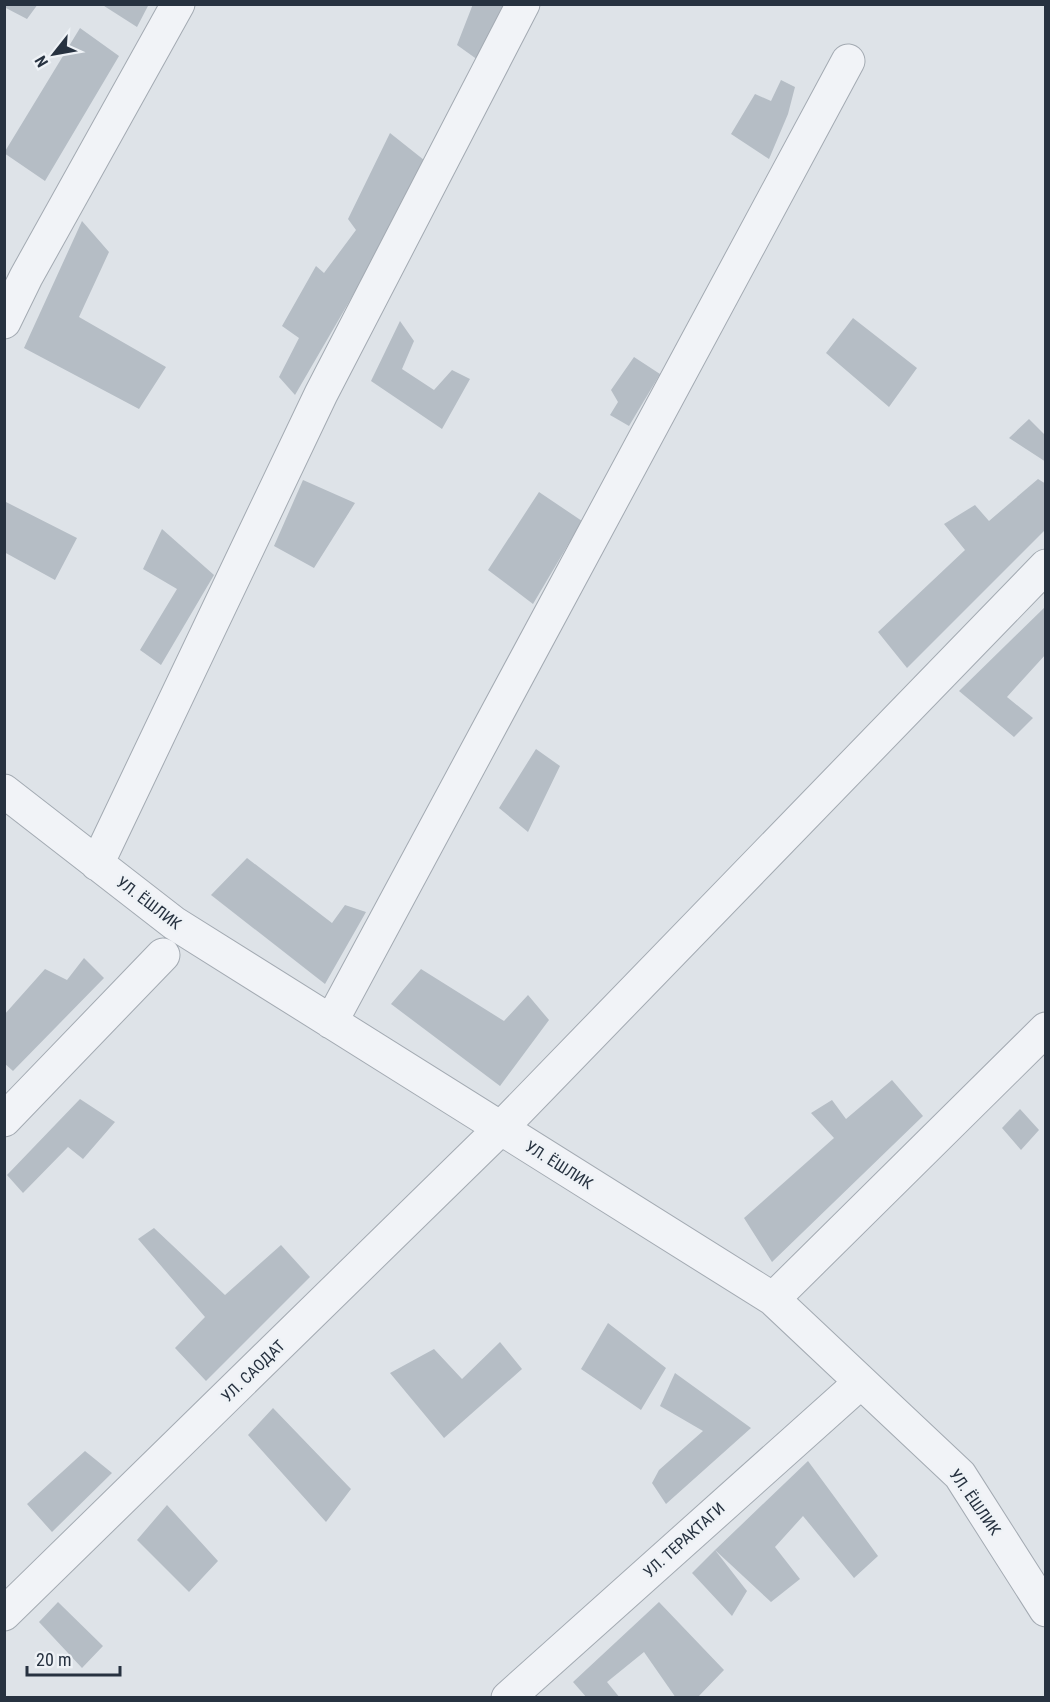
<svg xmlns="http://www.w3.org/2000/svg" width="1050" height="1702" font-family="'Roboto Condensed',sans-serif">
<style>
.building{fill:#b5bdc5}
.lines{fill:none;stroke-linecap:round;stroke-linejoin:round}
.minor-casing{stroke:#a3aab2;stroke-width:35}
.minor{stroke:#f1f3f7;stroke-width:33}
.labels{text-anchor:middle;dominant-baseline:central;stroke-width:5;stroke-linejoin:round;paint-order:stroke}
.street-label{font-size:16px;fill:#273240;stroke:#eef2f6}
</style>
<rect width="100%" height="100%" fill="#dee3e8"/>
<path class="building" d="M 4,4 L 38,4 L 27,19 L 4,7 Z
M 101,4 L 149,4 L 137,27 Z
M 473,4 L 505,4 L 478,60 L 457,45 Z
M 80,28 L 119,56 L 45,181 L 4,153 Z
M 781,80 L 795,87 L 788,114 L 769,159 L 731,134 L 755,94 L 771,101 Z
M 390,133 L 429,164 L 295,395 L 279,377 L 299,338 L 282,326 L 316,266 L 324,273 L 356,230 L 348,219 Z
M 82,221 L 109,252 L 79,317 L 166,367 L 139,409 L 24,348 Z
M 853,318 L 917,368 L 889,407 L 826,353 Z
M 400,321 L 414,341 L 402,369 L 434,390 L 452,370 L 470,379 L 442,429 L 371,381 Z
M 634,357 L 660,374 L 629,426 L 610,415 L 618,402 L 611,390 Z
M 1029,419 L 1046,436 L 1046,462 L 1009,438 Z
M 1038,479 L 1046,484 L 1046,529 L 907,668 L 878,632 L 965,550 L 944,524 L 975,505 L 989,521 Z
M 303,480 L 355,503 L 314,568 L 274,546 Z
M 539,492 L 582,521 L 533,604 L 488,570 Z
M 4,501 L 77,538 L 55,580 L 4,552 Z
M 162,529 L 214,575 L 161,665 L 140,650 L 177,589 L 143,569 Z
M 1046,606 L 1046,654 L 1007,697 L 1033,718 L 1014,737 L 959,691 Z
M 536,749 L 560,766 L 528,832 L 499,808 Z
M 247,858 L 332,923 L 345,905 L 366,912 L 325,984 L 211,895 Z
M 84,958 L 104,978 L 13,1071 L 4,1063 L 4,1015 L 45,969 L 67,980 Z
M 421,969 L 504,1021 L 528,995 L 549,1020 L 500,1086 L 391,1004 Z
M 892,1080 L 923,1116 L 772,1262 L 744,1218 L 834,1138 L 811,1113 L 832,1100 L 846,1119 Z
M 80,1099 L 115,1122 L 83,1159 L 68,1147 L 23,1193 L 7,1175 Z
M 1020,1109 L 1039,1130 L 1021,1150 L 1002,1128 Z
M 154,1228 L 225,1295 L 281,1245 L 310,1277 L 206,1381 L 175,1348 L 205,1317 L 138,1239 Z
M 608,1323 L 666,1368 L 641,1410 L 581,1369 Z
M 500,1342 L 522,1369 L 444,1438 L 390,1373 L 434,1349 L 462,1379 Z
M 675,1373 L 751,1428 L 666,1504 L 652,1483 L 659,1470 L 703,1431 L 660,1406 Z
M 273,1408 L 351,1489 L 326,1522 L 248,1435 Z
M 85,1451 L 112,1473 L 52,1532 L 27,1504 Z
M 808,1461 L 878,1556 L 854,1578 L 803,1516 L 775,1547 L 800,1579 L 771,1602 L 715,1550 L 747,1591 L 732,1616 L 692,1573 L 715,1550 Z
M 167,1505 L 218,1561 L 189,1592 L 137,1540 Z
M 58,1602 L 103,1646 L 82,1668 L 39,1622 Z
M 659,1602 L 724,1670 L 697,1698 L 676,1698 L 644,1652 L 607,1682 L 620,1698 L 587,1698 L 573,1682 Z"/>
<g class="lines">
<g class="minor-casing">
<path id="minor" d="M 4,322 L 26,277 L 178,4
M 4,791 L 174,923 L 773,1299 L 960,1475 L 1046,1610
M 97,864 L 321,394 L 523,4
M 331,1022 L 848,61
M 4,1120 L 163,955
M 773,1299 L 1046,1029
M 4,1614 L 501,1128 L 1046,566
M 508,1698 L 861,1382"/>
</g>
<use href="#minor" class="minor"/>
</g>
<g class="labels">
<g class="street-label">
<text transform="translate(149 903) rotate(37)">УЛ. ЁШЛИК</text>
<text transform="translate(559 1165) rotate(32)">УЛ. ЁШЛИК</text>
<text transform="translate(253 1371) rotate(-44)">УЛ. САОДАТ</text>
<text transform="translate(975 1502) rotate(55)">УЛ. ЁШЛИК</text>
<text transform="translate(684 1540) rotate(-42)">УЛ. ТЕРАКТАГИ</text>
</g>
</g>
<rect width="1050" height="1702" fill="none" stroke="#273240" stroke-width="12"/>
<g transform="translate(54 54) rotate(239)" stroke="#eef2f6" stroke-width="4.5" paint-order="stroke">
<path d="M0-4.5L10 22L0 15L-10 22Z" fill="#273240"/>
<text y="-9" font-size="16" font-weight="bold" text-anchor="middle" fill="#273240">N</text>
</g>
<path d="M27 1666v9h93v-9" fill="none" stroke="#273240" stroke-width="3"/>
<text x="36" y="1666" font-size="18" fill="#273240" stroke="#eef2f6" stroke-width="4.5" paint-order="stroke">20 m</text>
</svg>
